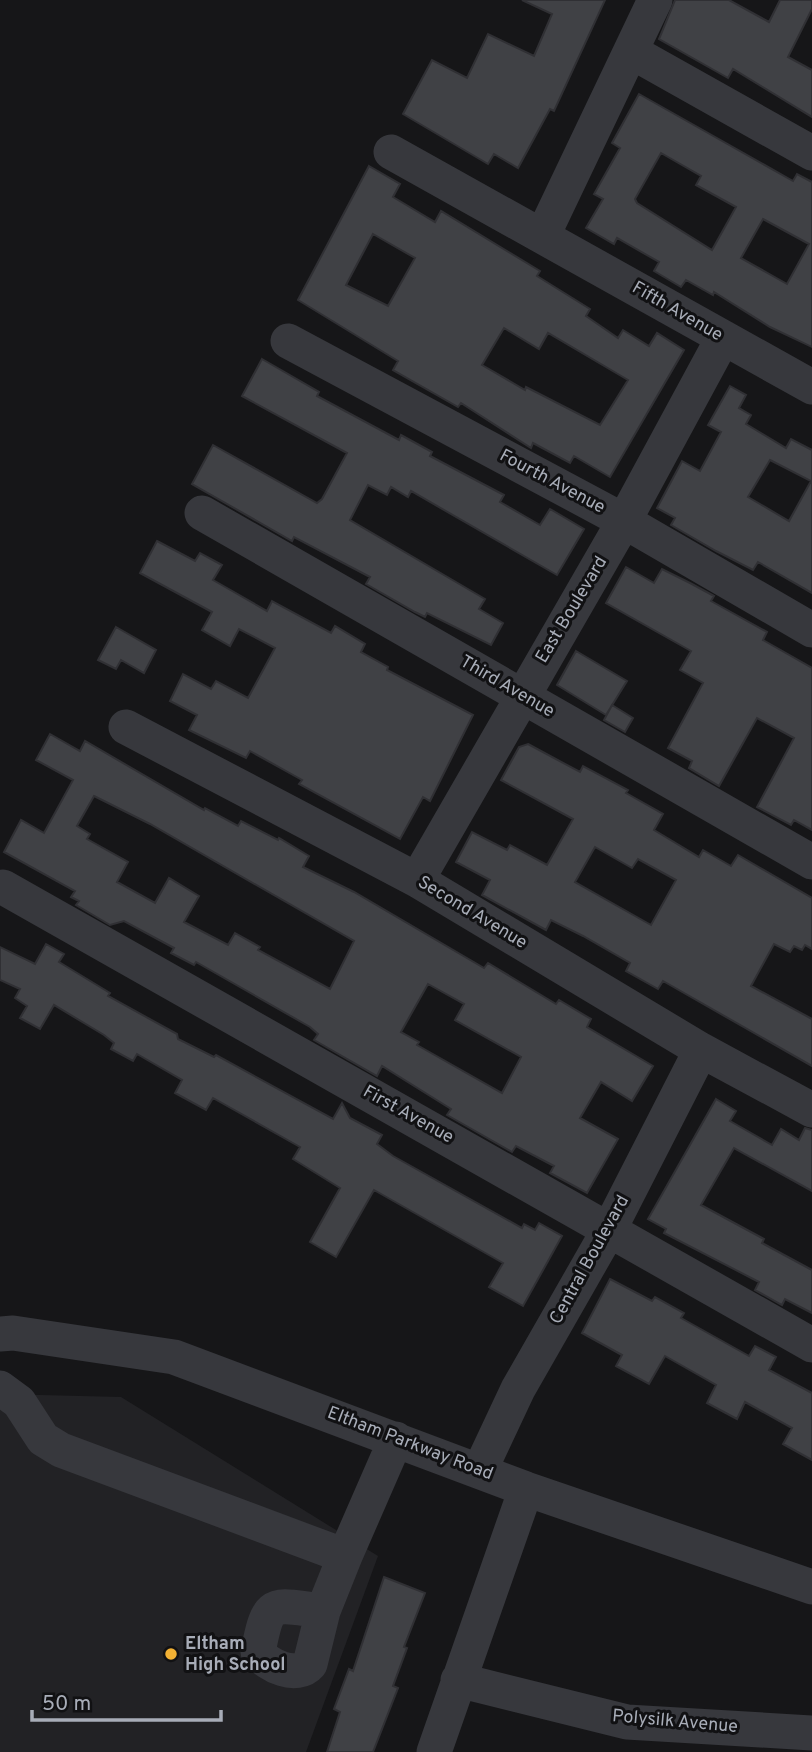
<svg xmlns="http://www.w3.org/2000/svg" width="812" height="1752" font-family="Overpass,sans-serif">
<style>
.built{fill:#222225}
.building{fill:#404145;stroke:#303034;stroke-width:2;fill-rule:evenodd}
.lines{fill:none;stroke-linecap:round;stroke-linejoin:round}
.minor{stroke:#37383d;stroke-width:35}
.poi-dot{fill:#f2b134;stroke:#111113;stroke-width:2.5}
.labels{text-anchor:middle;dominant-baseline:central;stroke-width:6;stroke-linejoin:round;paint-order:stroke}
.street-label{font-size:18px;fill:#a8adb8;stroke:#111113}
.poi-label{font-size:18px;font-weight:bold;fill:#a8adb8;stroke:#111113;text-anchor:start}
</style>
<rect width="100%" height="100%" fill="#161618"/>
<path class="built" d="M 0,1394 L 121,1397 L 378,1556 L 306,1752 L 0,1752 Z"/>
<path class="building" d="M 522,0 L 605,0 L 554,111 L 550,109 L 518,168 L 494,154 L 488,164 L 403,114 L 432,60 L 467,78 L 488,34 L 534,56 L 552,14 Z
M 675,0 L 729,0 L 769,22 L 780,0 L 812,0 L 812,9 L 788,57 L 812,70 L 812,117 L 733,69 L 728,78 L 659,39 Z
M 639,94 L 793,181 L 797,174 L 812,182 L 812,347 L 770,327 L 714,292 L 713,295 L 686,280 L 681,287 L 654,271 L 659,262 L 617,238 L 614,244 L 586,228 L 603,199 L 594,194 L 620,148 L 612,143 ZM 661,153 L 701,176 L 696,185 L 736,207 L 712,250 L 637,203 L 635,199 ZM 763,219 L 809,244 L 787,284 L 741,258 Z
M 369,166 L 400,184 L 393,197 L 435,222 L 441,211 L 540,271 L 537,276 L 590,309 L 586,316 L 618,338 L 623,330 L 649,346 L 657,333 L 684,350 L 610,477 L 574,456 L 570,463 L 533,443 L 531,448 L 461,403 L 458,407 L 393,370 L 398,361 L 298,300 ZM 373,234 L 415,258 L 388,306 L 346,285 ZM 504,328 L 539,349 L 548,333 L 628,380 L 600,425 L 526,387 L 525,390 L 482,365 Z
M 262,359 L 319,392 L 317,396 L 399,440 L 401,435 L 432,452 L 430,456 L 504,495 L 500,502 L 540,525 L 550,509 L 584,529 L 557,575 L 411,491 L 408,497 L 391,487 L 387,495 L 368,485 L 350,520 L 485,599 L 479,609 L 503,623 L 491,645 L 427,613 L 425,617 L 415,612 L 366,584 L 370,577 L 294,537 L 292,541 L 192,484 L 213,445 L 317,503 L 322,499 L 347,453 L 242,396 Z
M 730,386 L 746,395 L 739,408 L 751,415 L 746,424 L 786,448 L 791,439 L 812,450 L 812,593 L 758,562 L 753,570 L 716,551 L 671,525 L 675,518 L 657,508 L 682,461 L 700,471 L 721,432 L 708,425 ZM 770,460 L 811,481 L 789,521 L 748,497 Z
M 157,541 L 195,561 L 200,553 L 222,565 L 213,580 L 267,611 L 272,601 L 331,633 L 335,626 L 365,644 L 361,652 L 388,667 L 387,670 L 473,715 L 430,801 L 423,797 L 400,839 L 299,784 L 302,780 L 250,751 L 246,758 L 189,730 L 197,715 L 170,701 L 183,674 L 211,689 L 216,681 L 248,698 L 275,648 L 239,629 L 230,646 L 202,630 L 212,612 L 140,573 Z
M 626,567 L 654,583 L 662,569 L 690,583 L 714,596 L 711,601 L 767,632 L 763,640 L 812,668 L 812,830 L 794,820 L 791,825 L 757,807 L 794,738 L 757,718 L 719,786 L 689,768 L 692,761 L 668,748 L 703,683 L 680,670 L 691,651 L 606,603 Z
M 116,627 L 156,650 L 144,673 L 121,660 L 116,669 L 98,660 Z
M 576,651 L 627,681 L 606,715 L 557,685 Z
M 612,705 L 633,718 L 625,732 L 604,720 Z
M 50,734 L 80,751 L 85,741 L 204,810 L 205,808 L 238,826 L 241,821 L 278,840 L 279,838 L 309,856 L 303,867 L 354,892 L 484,968 L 488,963 L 556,1004 L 559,1000 L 591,1019 L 587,1027 L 653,1066 L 632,1101 L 601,1082 L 580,1118 L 618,1139 L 587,1193 L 550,1173 L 554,1166 L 516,1146 L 512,1152 L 447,1115 L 451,1109 L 382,1066 L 377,1076 L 314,1040 L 318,1034 L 310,1027 L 196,962 L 194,965 L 171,953 L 174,948 L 124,921 L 110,925 L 76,905 L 79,901 L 71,897 L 75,891 L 4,852 L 21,820 L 44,833 L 73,780 L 36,760 ZM 94,796 L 150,824 L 354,941 L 330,989 L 258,950 L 260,947 L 235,933 L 228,945 L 184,922 L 199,896 L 169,878 L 155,903 L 117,882 L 128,862 L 87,839 L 90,834 L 77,826 ZM 428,984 L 464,1004 L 455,1020 L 521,1057 L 502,1093 L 417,1045 L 419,1042 L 401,1032 Z
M 528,744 L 580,772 L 583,766 L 628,790 L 626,793 L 663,814 L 654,830 L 699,857 L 703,850 L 731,866 L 738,855 L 812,898 L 812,949 L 805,945 L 802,950 L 794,946 L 790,952 L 774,944 L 751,986 L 812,1019 L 812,1066 L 663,981 L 658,989 L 626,971 L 630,963 L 583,936 L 551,920 L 546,930 L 482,895 L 490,880 L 456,862 L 472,832 L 507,850 L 510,845 L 547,865 L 573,819 L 501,780 L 519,747 ZM 595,847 L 632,868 L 638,859 L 676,880 L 651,925 L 575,882 Z
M 46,944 L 64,954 L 59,962 L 110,993 L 108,996 L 177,1034 L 178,1039 L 214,1057 L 216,1055 L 333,1119 L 342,1103 L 350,1118 L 382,1135 L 377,1144 L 393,1156 L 522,1228 L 524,1224 L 535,1230 L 539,1223 L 562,1236 L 523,1306 L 489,1287 L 503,1263 L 374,1190 L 336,1257 L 310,1242 L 340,1188 L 293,1159 L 300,1147 L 213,1098 L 206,1110 L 175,1093 L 182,1080 L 137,1054 L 133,1061 L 111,1049 L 114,1043 L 104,1035 L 54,1005 L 40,1029 L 20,1018 L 27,1006 L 15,998 L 20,989 L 0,980 L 0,947 L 35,964 Z
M 716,1099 L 736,1111 L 730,1121 L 772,1145 L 781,1129 L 799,1140 L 805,1128 L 812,1130 L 812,1191 L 734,1148 L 701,1205 L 764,1239 L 762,1243 L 812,1270 L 812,1313 L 785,1299 L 782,1305 L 755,1290 L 759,1282 L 664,1233 L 666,1229 L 648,1219 Z
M 610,1279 L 652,1301 L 655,1297 L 684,1313 L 681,1318 L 749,1356 L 755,1346 L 776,1357 L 769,1370 L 812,1393 L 812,1460 L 783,1444 L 792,1428 L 745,1402 L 737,1419 L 707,1403 L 716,1385 L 665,1356 L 649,1384 L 616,1366 L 622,1355 L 582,1333 Z
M 384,1577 L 425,1593 L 404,1647 L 407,1648 L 393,1686 L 398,1688 L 373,1752 L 327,1752 L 340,1712 L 334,1709 L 349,1669 L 353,1671 Z"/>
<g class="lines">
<path class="minor" d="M 632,52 L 812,153
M 391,152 L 812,387
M 543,235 L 655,0
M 288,341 L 624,521 L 812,630
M 202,513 L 812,862
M 126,727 L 417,880 L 701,1050 L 812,1110
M 417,880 L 624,521 L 723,338
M 3,887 L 812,1345
M 0,1334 L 13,1333 L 174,1357 L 526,1489 L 812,1587
M 0,1388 L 19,1402 L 43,1439 L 61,1450 L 345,1556 L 396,1439
M 480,1470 L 518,1389 L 610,1228 L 701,1050
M 323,1611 C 271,1605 269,1597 258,1652 C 267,1666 297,1679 310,1664 L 323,1611 L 345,1556
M 458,1680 L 627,1722 L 812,1733
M 434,1752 L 526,1489"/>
</g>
<circle class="poi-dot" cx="171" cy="1654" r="7"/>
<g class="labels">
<g class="street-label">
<text transform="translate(677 312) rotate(30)">Fifth Avenue</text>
<text transform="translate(552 482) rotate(28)">Fourth Avenue</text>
<text transform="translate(572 610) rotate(-59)">East Boulevard</text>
<text transform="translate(507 687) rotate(30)">Third Avenue</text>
<text transform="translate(472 913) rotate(31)">Second Avenue</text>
<text transform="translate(408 1115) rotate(29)">First Avenue</text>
<text transform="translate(590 1260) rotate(-61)">Central Boulevard</text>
<text transform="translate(410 1444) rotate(21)">Eltham Parkway Road</text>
<text transform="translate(675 1722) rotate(5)">Polysilk Avenue</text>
</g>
<g class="poi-label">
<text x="185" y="1644">Eltham<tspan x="185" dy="21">High School</tspan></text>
</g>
</g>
<path d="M32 1710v10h189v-10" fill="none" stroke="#a8adb8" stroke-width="3.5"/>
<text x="42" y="1710" font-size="21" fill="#a8adb8" stroke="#111113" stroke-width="5" paint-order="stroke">50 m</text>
</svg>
